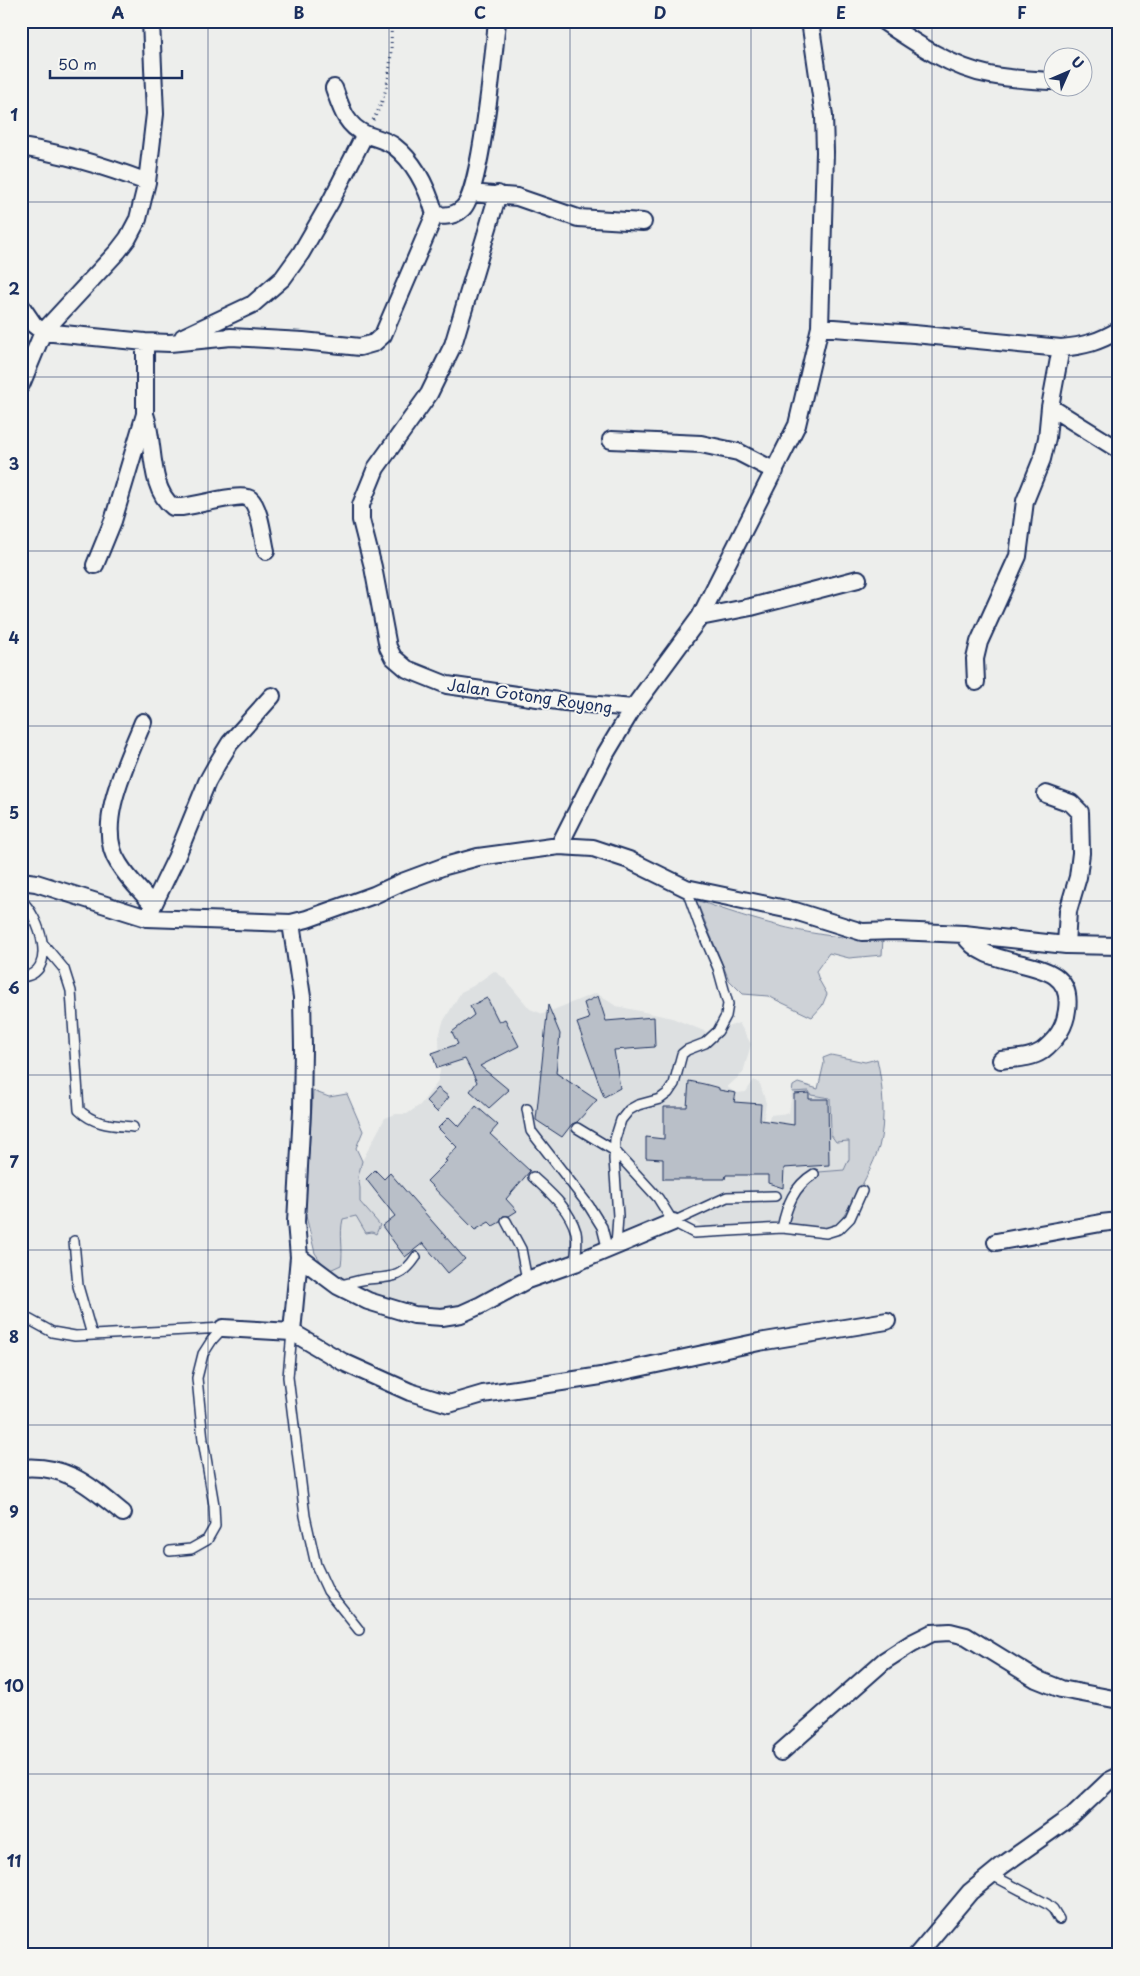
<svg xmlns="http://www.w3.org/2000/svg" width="1140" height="1976" font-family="'Playpen Sans',sans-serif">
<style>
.built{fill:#dde0e1}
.green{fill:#ced2d7;stroke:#74809a}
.building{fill:#b9bfc8;stroke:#1b2f5e}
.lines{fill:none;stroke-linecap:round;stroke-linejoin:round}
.lane-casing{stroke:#1b2f5e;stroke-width:12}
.street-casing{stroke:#1b2f5e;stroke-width:20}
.path{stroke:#1b2f5e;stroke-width:3;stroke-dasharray:1 4;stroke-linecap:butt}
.lane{stroke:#f6f6f2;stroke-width:9}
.street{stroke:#f6f6f2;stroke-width:16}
.grid{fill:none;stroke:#1b2f5e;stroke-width:1;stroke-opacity:0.55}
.labels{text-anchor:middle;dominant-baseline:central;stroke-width:4;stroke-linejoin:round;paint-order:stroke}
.street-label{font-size:16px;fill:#1b2f5e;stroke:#f6f6f2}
.neatline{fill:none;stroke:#1b2f5e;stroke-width:2}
.grid-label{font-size:16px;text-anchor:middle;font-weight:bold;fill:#1b2f5e}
</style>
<rect width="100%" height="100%" fill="#edeeec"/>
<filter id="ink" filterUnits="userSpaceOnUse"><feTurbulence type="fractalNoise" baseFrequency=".02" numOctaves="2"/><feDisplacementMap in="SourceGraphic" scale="10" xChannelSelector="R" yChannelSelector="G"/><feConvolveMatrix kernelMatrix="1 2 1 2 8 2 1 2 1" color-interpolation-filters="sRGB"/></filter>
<g filter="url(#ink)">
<path class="built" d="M 494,971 L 504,978 L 530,1009 L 543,1014 L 596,993 L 616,1006 L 672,1018 L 709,1033 L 739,1023 L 751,1044 L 743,1073 L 727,1087 L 736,1093 L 746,1092 L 754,1080 L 760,1084 L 766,1103 L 763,1123 L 768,1123 L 770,1115 L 789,1113 L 792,1092 L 809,1091 L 818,1097 L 830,1098 L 831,1135 L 849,1140 L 848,1166 L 844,1170 L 819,1172 L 810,1183 L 800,1191 L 789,1220 L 771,1224 L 708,1231 L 684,1213 L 660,1220 L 476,1303 L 438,1311 L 389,1301 L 366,1292 L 330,1270 L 341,1264 L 343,1254 L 340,1248 L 340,1230 L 343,1219 L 356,1216 L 360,1202 L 360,1188 L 358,1177 L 362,1161 L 385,1118 L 396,1114 L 407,1114 L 420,1105 L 437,1083 L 440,1072 L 439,1037 L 443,1022 L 461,992 L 473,986 Z"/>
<path class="green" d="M 696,900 C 756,921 818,941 883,938 L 882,955 L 849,958 L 829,953 L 816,971 L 819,980 L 827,994 L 822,1006 L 812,1017 L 768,996 L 743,994 L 729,980 Z
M 831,1055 L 865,1062 L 877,1059 C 883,1085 886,1121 879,1147 C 875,1161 858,1194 850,1206 C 845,1213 839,1226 830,1229 C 818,1233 803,1227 792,1225 L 789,1220 C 791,1211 794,1201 799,1193 C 803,1186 813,1179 819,1172 L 844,1170 L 849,1159 L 849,1141 L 836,1142 L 831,1135 L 830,1098 L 811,1095 L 809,1091 L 792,1092 L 793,1086 L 798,1083 L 818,1089 L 824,1063 L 823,1058 Z
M 313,1091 L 329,1097 L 347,1094 L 363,1131 L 356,1148 L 362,1161 L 358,1177 L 360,1188 L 360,1202 L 380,1225 L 376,1234 L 372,1232 L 366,1233 L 356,1216 L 343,1219 C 339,1235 344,1249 341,1265 L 330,1270 L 326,1269 L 315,1253 L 305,1212 Z"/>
<path class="building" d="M 598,996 L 606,1021 L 654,1017 L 655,1047 L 614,1050 L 620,1088 L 604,1097 L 577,1023 L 589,1019 L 584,1003 Z
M 487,998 L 499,1022 L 505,1019 L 519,1046 L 480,1066 L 509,1090 L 489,1108 L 470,1091 L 477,1082 L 465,1059 L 437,1068 L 432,1053 L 458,1044 L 452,1032 L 474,1015 L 470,1006 Z
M 548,1005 L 560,1034 L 556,1073 L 597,1100 L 577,1122 L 572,1124 L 562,1137 L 536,1120 Z
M 689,1081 L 704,1084 L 719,1088 L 719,1090 L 736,1093 L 734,1102 L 761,1104 L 760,1120 L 794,1125 L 794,1094 L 809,1093 L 809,1099 L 828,1099 L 829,1165 L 784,1168 L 783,1188 L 768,1183 L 768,1175 L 726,1175 L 725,1179 L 663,1179 L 663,1159 L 646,1158 L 646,1137 L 664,1139 L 664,1107 L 687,1107 Z
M 438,1088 L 449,1097 L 437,1112 L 426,1101 Z
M 476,1106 L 498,1125 L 490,1134 L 530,1171 L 506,1199 L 517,1211 L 509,1216 L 503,1216 L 500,1222 L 493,1226 L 489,1222 L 475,1230 L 427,1181 L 447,1161 L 445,1160 L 457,1147 L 438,1128 L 449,1117 L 459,1127 Z
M 375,1170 L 384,1179 L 390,1173 L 465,1259 L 448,1273 L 423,1243 L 405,1257 L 382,1226 L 395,1216 L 366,1179 Z"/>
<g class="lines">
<g class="lane-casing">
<path id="lane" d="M 21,900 C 39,916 60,974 21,977
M 44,945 L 64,969 L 71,991 L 79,1110 C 94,1125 113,1125 133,1127
M 527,1109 L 531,1131 L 589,1206 L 602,1227 L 606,1243 L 606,1250
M 577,1128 L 615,1151 L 658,1198 L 673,1222 L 694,1233 L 782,1228 L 826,1233 L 839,1229 L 850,1218 L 862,1191
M 533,1177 C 550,1193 569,1208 576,1232 C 578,1241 576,1254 575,1263
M 506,1221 L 521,1249 L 527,1280
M 673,1222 L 727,1197 L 775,1196
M 782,1228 C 787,1205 794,1186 814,1174
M 74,1241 L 78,1286 L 92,1335
M 616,1246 L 618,1216 L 614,1159 L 615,1139 L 621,1120 L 629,1110 L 638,1105 L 660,1099 L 668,1093 L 674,1084 L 682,1054 L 687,1050 L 705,1043 L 718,1031 L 726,1016 L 728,1004 L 718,968 L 699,924 L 686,888
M 341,1285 C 350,1283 359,1280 368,1279 C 392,1277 402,1278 416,1257
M 21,1315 L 52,1332 L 75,1336 L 223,1328
M 292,1332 L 288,1377 L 305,1516 L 316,1565 L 328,1591 L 359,1630
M 170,1551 L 191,1549 L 207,1540 L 215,1526 L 214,1505 L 203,1440 L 197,1378 L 203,1354 L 212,1340 L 223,1328
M 992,1875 L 1047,1904 L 1053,1909 L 1059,1919"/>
</g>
<g class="street-casing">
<path id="street" d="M 883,21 C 915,43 952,68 990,75 C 1011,79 1032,80 1052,81
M 21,147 C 66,154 105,166 147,182
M 471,193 L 517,197 L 578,218 L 643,222
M 498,194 L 453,345 L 429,394 L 376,468 L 361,505 L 361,520 L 373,567 L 388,647 L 393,657 L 407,669 L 447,685 L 565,702 L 633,708
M 435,214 C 445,217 455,216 463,208 C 481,192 494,52 497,21
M 21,306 L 34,325 L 43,332 L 145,342 L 170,343 L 231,337 L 303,341 L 360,347 L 374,343 L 383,335 L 435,214 C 428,190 415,162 394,146 C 386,140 375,138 365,134 C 345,125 341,107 334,88
M 820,327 L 914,334 L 1061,348 L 1050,407 L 1119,450
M 183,337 L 253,304 L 283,278 L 301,253 L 331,201 L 365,134
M 1061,348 C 1084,346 1099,342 1119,330
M 21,385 L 43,332 L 118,251 L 128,238 L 138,219 L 147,182 L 155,114 L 151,21
M 145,414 C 155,443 148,488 173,507 L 182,507 C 194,506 243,492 250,499 C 260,507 263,539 266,551
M 611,440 L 701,444 L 738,452 L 775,471
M 95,565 L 113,521 L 145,414 L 145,342
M 700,617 L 751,607 L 858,579
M 976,682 L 975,659 L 979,642 L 1018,556 L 1025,501 L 1042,459 L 1047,438 L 1050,407
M 143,722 C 128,760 93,826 119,864 C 128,879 142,892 153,905
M 1046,794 L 1071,803 L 1080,812 L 1081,853 L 1078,877 L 1068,911 L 1066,945
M 559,846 L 606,753 L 633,708 L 700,617 L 797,425 L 820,327 L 825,152 L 824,116 L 810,21
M 21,881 L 36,883 L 147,918 L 291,923 L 307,919 L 374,895 L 402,882 L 445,866 L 478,857 L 559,846 L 593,848 L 629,860 L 686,888 L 795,911 L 862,932 L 896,931 L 964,934 L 1066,945 L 1119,946
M 147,918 L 176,858 L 207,782 L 217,764 L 230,743 L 272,696
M 964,934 C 987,977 1076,949 1067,1010 C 1065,1028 1056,1040 1042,1051 C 1030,1059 1015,1058 1001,1060
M 996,1242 L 1101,1223 L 1119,1221
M 299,1257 L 338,1286 L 368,1301 L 414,1315 L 442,1317 L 461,1314 L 481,1305 L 527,1280 L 575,1263 L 673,1222
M 223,1328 L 292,1332 L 299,1257 L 296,1222 L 302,1111 L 303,1048 L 302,997 L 291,923
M 292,1332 L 343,1362 L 410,1392 L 449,1404 L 483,1394 L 601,1376 L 759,1342 L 887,1321
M 21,1468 C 67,1464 90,1486 123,1513
M 781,1752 L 884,1661 L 912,1643 L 932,1633 L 950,1632 L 966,1636 L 1036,1679 L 1061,1689 L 1119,1700
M 917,1955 L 970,1892 L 1003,1865 L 1072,1816 L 1109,1781 L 1119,1776"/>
</g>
<path class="path" d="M 373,120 C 391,90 392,55 391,21"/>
<use href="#lane" class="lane"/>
<use href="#street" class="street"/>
</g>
</g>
<path class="grid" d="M 208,21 L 208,1955M 389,21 L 389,1955M 570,21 L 570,1955M 751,21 L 751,1955M 932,21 L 932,1955M 21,202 L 1119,202M 21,377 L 1119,377M 21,551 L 1119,551M 21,726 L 1119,726M 21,901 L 1119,901M 21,1075 L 1119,1075M 21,1250 L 1119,1250M 21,1425 L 1119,1425M 21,1599 L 1119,1599M 21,1774 L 1119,1774"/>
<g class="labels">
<g class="street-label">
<text transform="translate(530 695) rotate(8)">Jalan Gotong Royong</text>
</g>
</g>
<rect width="1140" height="1976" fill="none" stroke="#f6f6f2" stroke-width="55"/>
<g transform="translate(1068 72) rotate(45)"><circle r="24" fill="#f6f6f2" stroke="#9ea6b7"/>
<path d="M0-4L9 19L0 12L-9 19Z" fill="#1b2f5e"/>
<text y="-8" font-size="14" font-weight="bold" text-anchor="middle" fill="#1b2f5e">U</text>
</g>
<path d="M50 70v8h132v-8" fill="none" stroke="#1b2f5e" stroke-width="2.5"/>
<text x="58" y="70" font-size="15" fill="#1b2f5e" stroke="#f6f6f2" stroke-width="4" paint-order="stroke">50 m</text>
<rect x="28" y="28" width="1084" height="1920" class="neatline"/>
<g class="grid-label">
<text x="118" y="19">A</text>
<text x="299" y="19">B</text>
<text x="480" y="19">C</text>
<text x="660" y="19">D</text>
<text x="841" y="19">E</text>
<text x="1022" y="19">F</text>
<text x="14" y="121">1</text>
<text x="14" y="295">2</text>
<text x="14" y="470">3</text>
<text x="14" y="644">4</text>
<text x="14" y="819">5</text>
<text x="14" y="994">6</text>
<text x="14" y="1168">7</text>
<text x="14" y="1343">8</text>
<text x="14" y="1518">9</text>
<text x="14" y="1692">10</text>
<text x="14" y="1867">11</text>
</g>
</svg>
